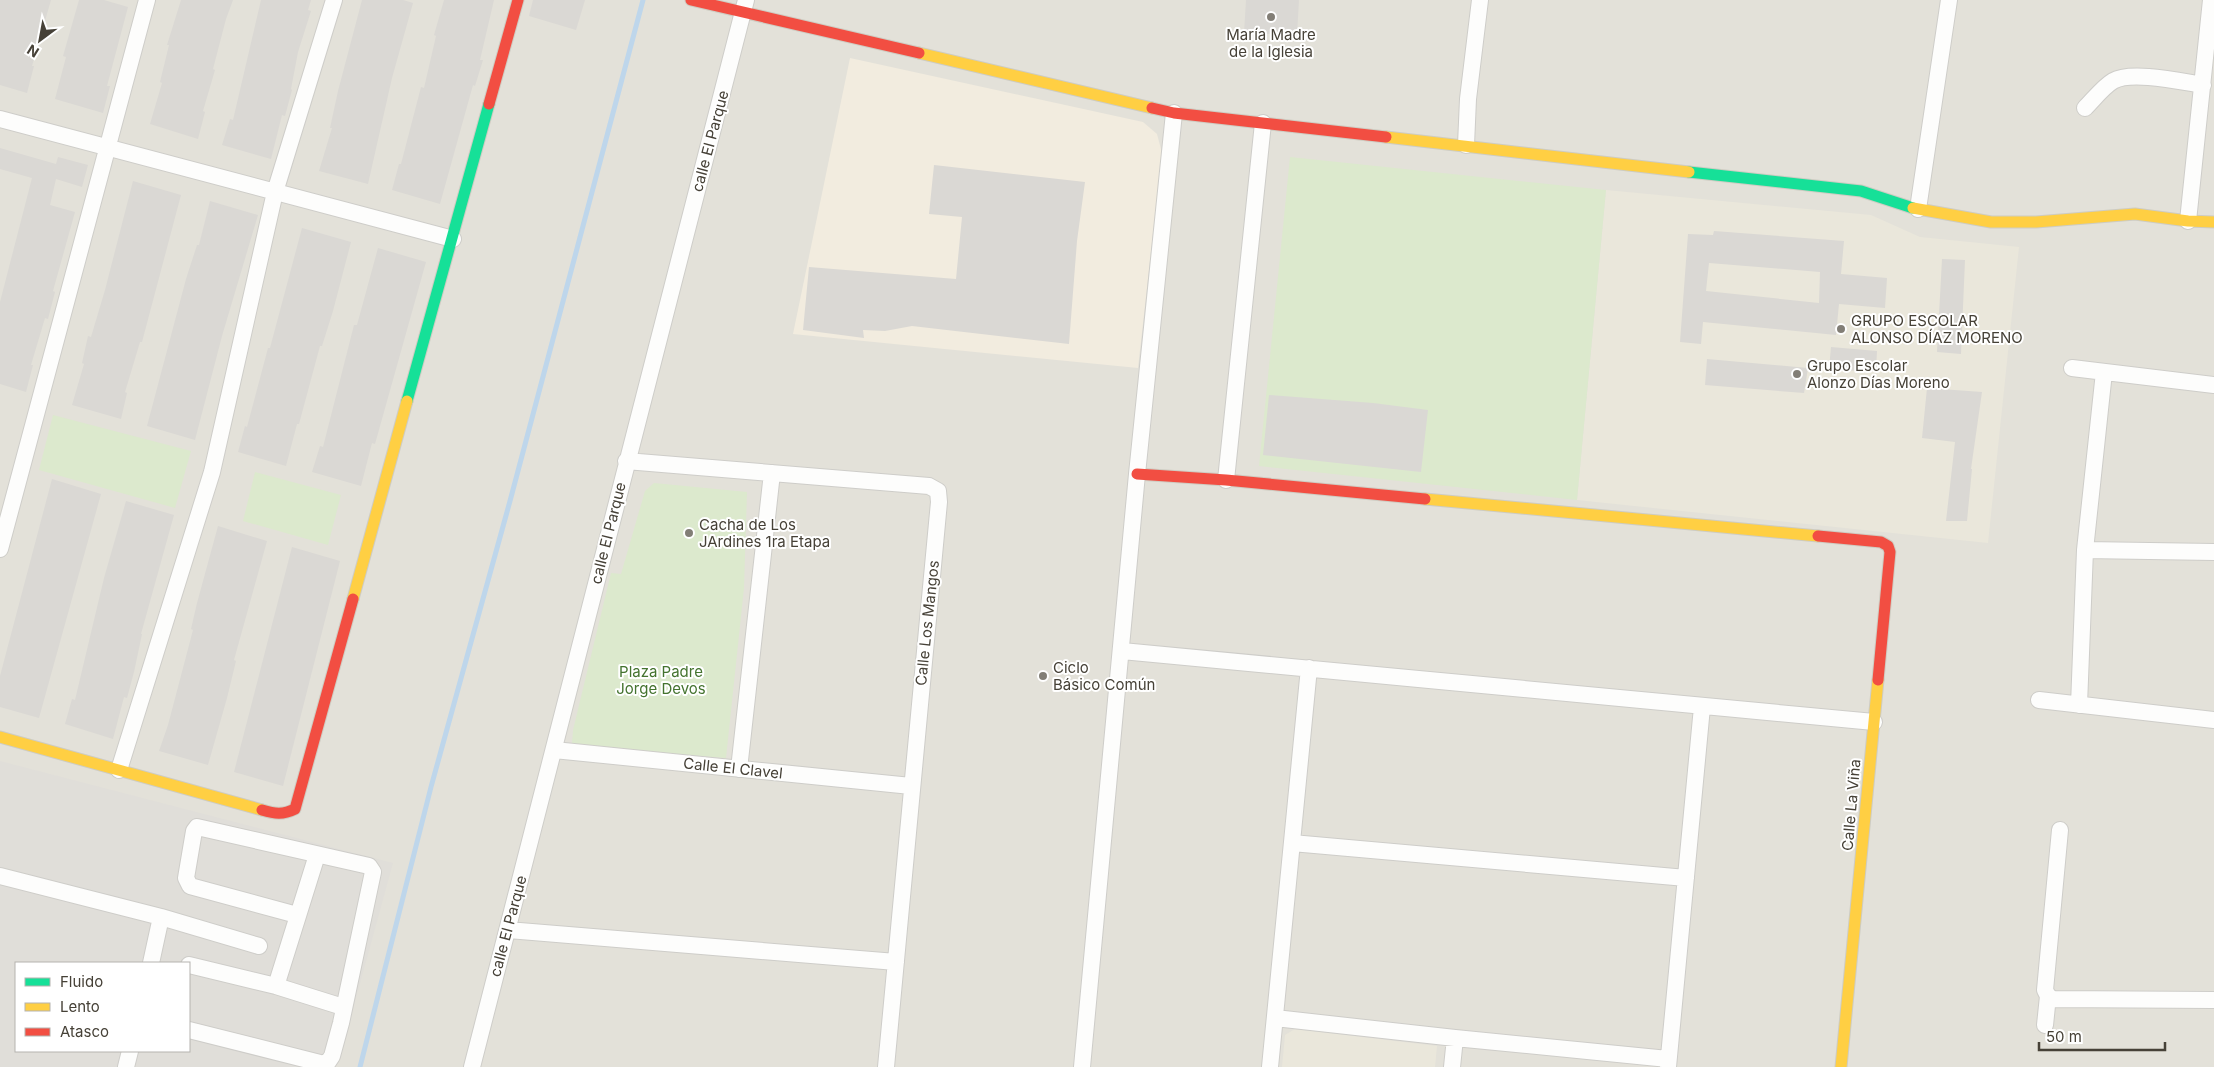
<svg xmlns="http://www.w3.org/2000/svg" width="2214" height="1067" font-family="Inter,sans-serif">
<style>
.residential{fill:#e3e1d9;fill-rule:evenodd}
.commercial{fill:#f2ecdf}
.industrial{fill:#e0ded9;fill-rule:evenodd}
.education{fill:#eae7db}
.green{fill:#dce9cd}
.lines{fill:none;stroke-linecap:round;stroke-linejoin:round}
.stream{stroke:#bed6eb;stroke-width:5}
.building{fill:#dad8d4;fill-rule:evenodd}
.street-casing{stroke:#cecdc9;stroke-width:18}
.fast-casing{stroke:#ceccc2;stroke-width:13}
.slow-casing{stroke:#ceccc2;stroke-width:13}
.jam-casing{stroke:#ceccc2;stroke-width:13}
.street{stroke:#fdfdfc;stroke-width:16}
.fast{stroke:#16e098;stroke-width:11}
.slow{stroke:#ffcf43;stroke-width:11}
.jam{stroke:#f24e42;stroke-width:11}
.poi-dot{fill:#827e76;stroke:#fff;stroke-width:2}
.labels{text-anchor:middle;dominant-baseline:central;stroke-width:4;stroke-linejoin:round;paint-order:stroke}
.poi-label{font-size:15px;fill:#464137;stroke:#fff;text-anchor:start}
.street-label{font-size:15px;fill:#464137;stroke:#fff}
.park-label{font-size:15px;fill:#44732f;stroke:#fff}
</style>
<rect width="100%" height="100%" fill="#f0efeb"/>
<path class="residential" d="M 0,0 L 2214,0 L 2214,1067 L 0,1067 ZM 16,963 L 189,963 L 189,1051 L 16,1051 Z"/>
<path class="commercial" d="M 850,58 L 1143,122 L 1157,134 L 1162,153 L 1138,368 L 793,334 Z"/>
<path class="industrial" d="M 0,761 L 393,863 L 338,1064 L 333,1067 L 0,1067 ZM 16,963 L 189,963 L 189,1051 L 16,1051 Z"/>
<path class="education" d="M 1606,190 L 1871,215 L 1920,237 L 2019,247 L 1988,543 L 1577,500 Z
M 1295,1029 L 1437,1046 L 1435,1067 L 1282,1067 L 1285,1035 Z"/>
<path class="green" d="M 1290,157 L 1606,190 L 1577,500 L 1259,466 Z
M 53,415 L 191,451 L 175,508 L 39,470 Z
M 255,472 L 341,495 L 328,545 L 243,521 Z
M 654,483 L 747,492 L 744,588 L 726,758 L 578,747 L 572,743 L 573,730 L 611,573 L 621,574 L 645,491 Z"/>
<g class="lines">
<path class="stream" d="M 360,1067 L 431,787 L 510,501 L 643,0"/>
</g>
<path class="building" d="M 0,0 L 51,0 L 32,66 L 34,66 L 27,93 L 0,85 Z
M 79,0 L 104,0 L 128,7 L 107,86 L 110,86 L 103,113 L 55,99 L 66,57 L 63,56 Z
M 181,0 L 233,0 L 226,19 L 213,69 L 215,70 L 203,111 L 205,112 L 198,139 L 150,124 L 162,83 L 160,82 L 169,45 L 167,45 Z
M 261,0 L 311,0 L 308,10 L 311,11 L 298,52 L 291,89 L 292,90 L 285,116 L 282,115 L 271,159 L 222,145 L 230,119 L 233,120 Z
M 362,0 L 403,0 L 413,3 L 392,78 L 368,184 L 319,171 L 332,128 L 330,128 L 338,91 Z
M 444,0 L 494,0 L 480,60 L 483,60 L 475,86 L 473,85 L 440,204 L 392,190 L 399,164 L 401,164 L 421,87 L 424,88 L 436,36 L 434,35 Z
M 533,0 L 585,0 L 576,30 L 529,16 Z
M 1246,0 L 1299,0 L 1297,35 L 1244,33 Z
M 0,148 L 56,164 L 58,157 L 88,165 L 82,187 L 56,179 L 50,205 L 75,212 L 53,291 L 55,292 L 48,319 L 45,318 L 31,365 L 33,365 L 26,392 L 0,384 L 0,302 L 32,178 L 0,169 Z
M 934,165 L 1085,182 L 1077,241 L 1069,344 L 912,326 L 885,331 L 863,330 L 864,338 L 803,330 L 809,267 L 956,279 L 962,217 L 929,214 Z
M 133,181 L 181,195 L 142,342 L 140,342 L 125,392 L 127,393 L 121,419 L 72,405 L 84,364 L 82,363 L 88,336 L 91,337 L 105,290 Z
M 210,201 L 258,215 L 222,336 L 195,440 L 147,426 L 186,279 L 197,245 L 199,245 Z
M 302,228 L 351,242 L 333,311 L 322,346 L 320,346 L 299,424 L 297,424 L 286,466 L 238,452 L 245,426 L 247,427 L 268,348 L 270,348 Z
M 1714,231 L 1844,241 L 1841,274 L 1887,278 L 1885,308 L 1839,304 L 1836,335 L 1703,322 L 1701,344 L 1680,342 L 1688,234 L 1713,235 ZM 1709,263 L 1820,272 L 1819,303 L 1706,291 Z
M 378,248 L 426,262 L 375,444 L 372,443 L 361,486 L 312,472 L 320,446 L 323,447 L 354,325 L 357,325 Z
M 1942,259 L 1965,260 L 1961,354 L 1937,352 Z
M 1831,347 L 1877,351 L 1876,372 L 1829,369 Z
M 1707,359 L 1808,368 L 1804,393 L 1705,385 Z
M 1927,388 L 1982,392 L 1971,469 L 1972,469 L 1967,521 L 1946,521 L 1955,442 L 1922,438 Z
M 1269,395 L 1373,403 L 1428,410 L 1421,472 L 1263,455 Z
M 52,479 L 101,494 L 39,718 L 0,707 L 0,676 Z
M 126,501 L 174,515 L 141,634 L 142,634 L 134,672 L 127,698 L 124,697 L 113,739 L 65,724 L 72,699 L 75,700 L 104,578 Z
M 218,526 L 267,541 L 234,660 L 236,661 L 227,698 L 208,765 L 159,751 L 168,725 L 193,630 L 191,629 L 197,603 Z
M 292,547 L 340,561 L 283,786 L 234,772 Z"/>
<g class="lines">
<g class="street-casing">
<path id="street" d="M 2085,108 C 2094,99 2103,87 2113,81 C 2131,70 2183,82 2203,85
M 0,119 L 453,239
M 1466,145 L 1468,99 L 1480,0
M 1918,209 L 1949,0
M 2188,221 L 2211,0
M 2072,368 L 2214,385
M 626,461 L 929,486 L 938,491 L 939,502 L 886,1067
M 1226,480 L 1263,123
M 0,549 L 147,0
M 2085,550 L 2214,552
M 1122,651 L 1874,722
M 2039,700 L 2214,720
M 2079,705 L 2085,550 L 2104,372
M 554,750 L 911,786
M 739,769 L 772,473
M 119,770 L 212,472 L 275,192 L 334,0
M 1292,843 L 1686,878
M 0,876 L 161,917 L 151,963
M 161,917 L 259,946
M 507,930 L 896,962
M 189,965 L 276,986 L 343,1007
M 276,986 L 317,855
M 2048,996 L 2053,999 L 2214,1000
M 1275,1018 L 1455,1038 L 1668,1059
M 2045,1025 L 2048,996 L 2045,990 L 2060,830
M 189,1030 L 324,1064 L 328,1062 L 332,1056 L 341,1023 L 373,872 L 369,866 L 197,827 L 194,831 L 186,878 L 190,886 L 297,915
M 126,1067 L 130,1051
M 472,1067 L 746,0
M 1082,1067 L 1137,474 L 1174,113
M 1270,1067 L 1309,668
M 1452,1067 L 1455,1038
M 1668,1067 L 1702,707"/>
</g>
<g class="fast-casing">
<path id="fast" d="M 1689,172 L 1861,191 L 1913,208
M 407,401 L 489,104"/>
</g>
<g class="slow-casing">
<path id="slow" d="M 919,53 L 1152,108
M 1386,137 L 1689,172
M 1913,208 L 1991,222 L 2036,222 L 2135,214 L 2188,221 L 2214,222
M 1425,499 L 1818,536
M 353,599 L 407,401
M 0,737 L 262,810
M 1841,1067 L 1878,680"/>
</g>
<g class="jam-casing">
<path id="jam" d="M 691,0 L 919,53
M 489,104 L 518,0
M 1152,108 L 1174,113 L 1386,137
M 1137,474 L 1226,480 L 1425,499
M 1818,536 L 1881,542 L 1888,546 L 1890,552 L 1878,680
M 262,810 C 275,814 283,815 295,809 L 353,599"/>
</g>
<use href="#street" class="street"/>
<use href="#fast" class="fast"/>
<use href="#slow" class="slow"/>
<use href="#jam" class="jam"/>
</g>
<g class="poi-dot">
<circle cx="1271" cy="17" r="5"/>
<circle cx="1841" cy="329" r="5"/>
<circle cx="1797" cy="374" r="5"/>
<circle cx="689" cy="533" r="5"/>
<circle cx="1043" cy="676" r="5"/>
</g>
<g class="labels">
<g class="poi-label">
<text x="1271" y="34" text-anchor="middle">María Madre<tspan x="1271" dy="17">de la Iglesia</tspan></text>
<text x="1851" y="320">GRUPO ESCOLAR<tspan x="1851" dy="17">ALONSO DÍAZ MORENO</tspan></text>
<text x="1807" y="365">Grupo Escolar<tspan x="1807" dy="17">Alonzo Días Moreno</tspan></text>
<text x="699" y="524">Cacha de Los<tspan x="699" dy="17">JArdines 1ra Etapa</tspan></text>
<text x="1053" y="667">Ciclo<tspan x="1053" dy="17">Básico Común</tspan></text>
</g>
<g class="street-label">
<text transform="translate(710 141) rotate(-75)">calle El Parque</text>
<text transform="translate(608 533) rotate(-76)">calle El Parque</text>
<text transform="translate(927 623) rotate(-84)">Calle Los Mangos</text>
<text transform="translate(733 768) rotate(6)">Calle El Clavel</text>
<text transform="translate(1851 805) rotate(-85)">Calle La Viña</text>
<text transform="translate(508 926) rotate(-75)">calle El Parque</text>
</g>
<g class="park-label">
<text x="661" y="671">Plaza Padre<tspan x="661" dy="17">Jorge Devos</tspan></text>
</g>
</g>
<rect x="15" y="962" width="175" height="90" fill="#ffffff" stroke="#b5b3af"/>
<rect x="25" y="978" width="25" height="8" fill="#16e098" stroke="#b5b3af"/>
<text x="60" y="987" font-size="15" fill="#464137">Fluido</text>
<rect x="25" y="1003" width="25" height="8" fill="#ffcf43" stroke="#b5b3af"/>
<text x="60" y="1012" font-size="15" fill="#464137">Lento</text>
<rect x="25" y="1028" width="25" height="8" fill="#f24e42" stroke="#b5b3af"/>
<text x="60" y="1037" font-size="15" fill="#464137">Atasco</text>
<g transform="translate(40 40) rotate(212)" stroke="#ffffff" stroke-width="4" paint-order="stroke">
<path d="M0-4L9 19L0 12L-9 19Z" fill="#464137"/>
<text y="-8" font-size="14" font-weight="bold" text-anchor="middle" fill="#464137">N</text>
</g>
<path d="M2039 1042v8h126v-8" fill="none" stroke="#464137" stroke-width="2.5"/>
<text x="2046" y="1042" font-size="15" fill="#464137" stroke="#ffffff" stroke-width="4" paint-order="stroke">50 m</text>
</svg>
